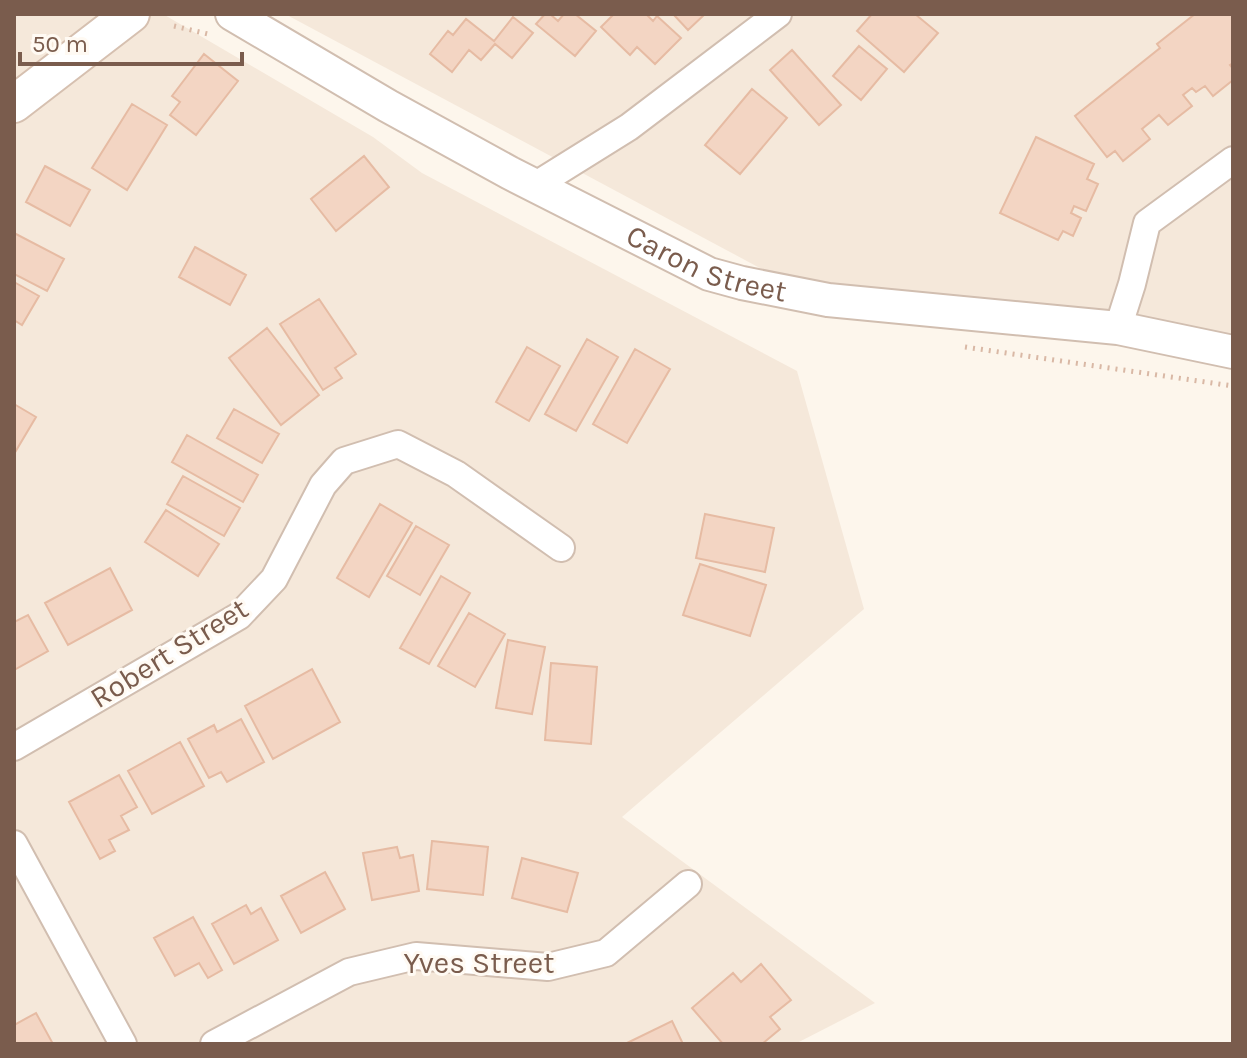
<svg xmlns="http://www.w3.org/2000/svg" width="1247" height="1058" font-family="Karla,sans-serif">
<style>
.residential{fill:#f5e8da}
.building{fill:#f3d5c3;stroke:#e6bba3;stroke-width:2}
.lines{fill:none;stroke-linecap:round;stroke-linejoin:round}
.minor-casing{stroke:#d1beb0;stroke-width:30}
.tertiary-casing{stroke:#d1beb0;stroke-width:36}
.secondary-casing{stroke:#d6c0b0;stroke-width:40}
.path{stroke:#d9b8a5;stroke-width:5;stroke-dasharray:2 6;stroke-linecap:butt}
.minor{stroke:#fff;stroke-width:26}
.tertiary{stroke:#fff;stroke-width:32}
.secondary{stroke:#fff;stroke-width:36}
.labels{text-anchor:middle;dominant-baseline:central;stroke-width:6;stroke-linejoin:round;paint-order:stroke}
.street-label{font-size:30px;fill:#7a5c4d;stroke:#fffaf3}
</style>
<rect width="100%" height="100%" fill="#fdf6ec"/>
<path class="residential" d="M 14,14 L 163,14 L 373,137 L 422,173 L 797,371 L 864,609 L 622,817 L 875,1003 L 795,1044 L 14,1044 Z
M 285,14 L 1233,14 L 1233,369 L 773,275 Z"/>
<path class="building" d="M 545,14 L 550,14 L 558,21 L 564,14 L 575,14 L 596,31 L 575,56 L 536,24 Z
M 614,14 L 646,14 L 653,21 L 657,16 L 681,38 L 655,64 L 637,47 L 630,55 L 601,27 Z
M 673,14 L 705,14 L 688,30 Z
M 872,14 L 915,14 L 938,33 L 904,72 L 857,31 Z
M 1195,14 L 1233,14 L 1233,63 L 1230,65 L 1233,69 L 1233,80 L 1213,96 L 1205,86 L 1196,92 L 1192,88 L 1183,95 L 1192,106 L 1168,125 L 1159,115 L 1142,129 L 1150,139 L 1123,161 L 1115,151 L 1107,157 L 1075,116 L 1160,48 L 1157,44 Z
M 513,17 L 533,33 L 512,58 L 495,44 L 481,60 L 469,50 L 452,72 L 430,54 L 448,31 L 453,35 L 466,19 L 494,41 Z
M 859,46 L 887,69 L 861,100 L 833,76 Z
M 792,50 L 841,105 L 819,125 L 770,70 Z
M 204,54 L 238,81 L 196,135 L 170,115 L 180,102 L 172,96 Z
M 752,89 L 787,118 L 740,174 L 705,145 Z
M 132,104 L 167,125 L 127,190 L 92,168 Z
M 1036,137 L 1094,164 L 1087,179 L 1098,184 L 1086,211 L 1074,206 L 1071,213 L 1081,218 L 1073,236 L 1063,231 L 1058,240 L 1000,213 Z
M 364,156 L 389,187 L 336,231 L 311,199 Z
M 45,166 L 90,190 L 70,226 L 26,202 Z
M 14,233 L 64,259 L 47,291 L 14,274 Z
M 195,247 L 246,275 L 230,305 L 179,277 Z
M 14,282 L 39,296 L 22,325 L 14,320 Z
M 319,299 L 356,354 L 335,368 L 342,378 L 323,390 L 280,324 Z
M 267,328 L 319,395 L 281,425 L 229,358 Z
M 587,339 L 618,357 L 576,431 L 545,414 Z
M 527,347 L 560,366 L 529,421 L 496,402 Z
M 635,349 L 670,369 L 627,443 L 593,424 Z
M 14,404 L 36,417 L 14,454 Z
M 234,409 L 279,434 L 262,463 L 217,438 Z
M 187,435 L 258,475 L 243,502 L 172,462 Z
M 183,476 L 240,508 L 224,536 L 167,504 Z
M 380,504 L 412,523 L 369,597 L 337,578 Z
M 166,510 L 219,544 L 198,576 L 145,542 Z
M 705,514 L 774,528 L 765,572 L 696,558 Z
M 416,526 L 449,545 L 420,595 L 387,576 Z
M 700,564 L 766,585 L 750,636 L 683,615 Z
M 110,568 L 132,610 L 68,645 L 45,603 Z
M 441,576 L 470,593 L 429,664 L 400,648 Z
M 469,613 L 505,634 L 475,687 L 438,666 Z
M 28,615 L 48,651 L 14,670 L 14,622 Z
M 508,640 L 545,647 L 532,714 L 496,708 Z
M 551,663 L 597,667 L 591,744 L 545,740 Z
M 312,669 L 340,722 L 273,759 L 245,706 Z
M 241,719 L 264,762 L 227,782 L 221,772 L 209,778 L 188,739 L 214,725 L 217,732 Z
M 180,742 L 204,786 L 152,814 L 128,771 Z
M 119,775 L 137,807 L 121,816 L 129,830 L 109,840 L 115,851 L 100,859 L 69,802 Z
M 432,841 L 488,847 L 483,895 L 427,889 Z
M 397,847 L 400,858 L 413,855 L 419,891 L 372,900 L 363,853 Z
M 522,858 L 578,873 L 567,912 L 512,898 Z
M 325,872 L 345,909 L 301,933 L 281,896 Z
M 246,905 L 251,914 L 261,908 L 278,940 L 234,964 L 212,924 Z
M 193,917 L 222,970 L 208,978 L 199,963 L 175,976 L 154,938 Z
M 761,964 L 791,1000 L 770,1017 L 780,1029 L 762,1044 L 723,1044 L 692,1008 L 733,973 L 741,982 Z
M 36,1013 L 53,1044 L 14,1044 L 14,1025 Z
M 672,1021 L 683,1044 L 625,1044 Z"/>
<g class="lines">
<g class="minor-casing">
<path id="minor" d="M 536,185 L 629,127 L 778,14
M 1118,328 L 1132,284 L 1147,223 L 1233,160
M 14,747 L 239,616 L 274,579 L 323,485 L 344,461 L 398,444 L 456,474 L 561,548
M 14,844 L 123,1044
M 214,1044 L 349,972 L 416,956 L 548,967 L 606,953 L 688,884"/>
</g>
<g class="tertiary-casing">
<g id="tertiary">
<path id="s1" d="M 232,14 L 388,106 L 510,173 L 709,274 L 742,283 L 828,300 L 1118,328 L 1233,352"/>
</g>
</g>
<g class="secondary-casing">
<path id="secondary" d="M 14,104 L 131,14"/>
</g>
<path class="path" d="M 174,26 L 208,34
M 965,347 L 1233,386"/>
<use href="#minor" class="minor"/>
<use href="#tertiary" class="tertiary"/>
<use href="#secondary" class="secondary"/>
</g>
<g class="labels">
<g class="street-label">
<text stroke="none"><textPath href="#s1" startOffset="538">Caron Street</textPath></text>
<text transform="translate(169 653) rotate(-32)">Robert Street</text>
<text x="479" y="963">Yves Street</text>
</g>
</g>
<rect width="1247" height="1058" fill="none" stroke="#7a5c4d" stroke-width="32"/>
<path d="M20 52v12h222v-12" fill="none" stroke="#7a5c4d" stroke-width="4"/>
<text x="32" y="52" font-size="24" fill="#7a5c4d" stroke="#fffaf3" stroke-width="6" paint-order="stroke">50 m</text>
</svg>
